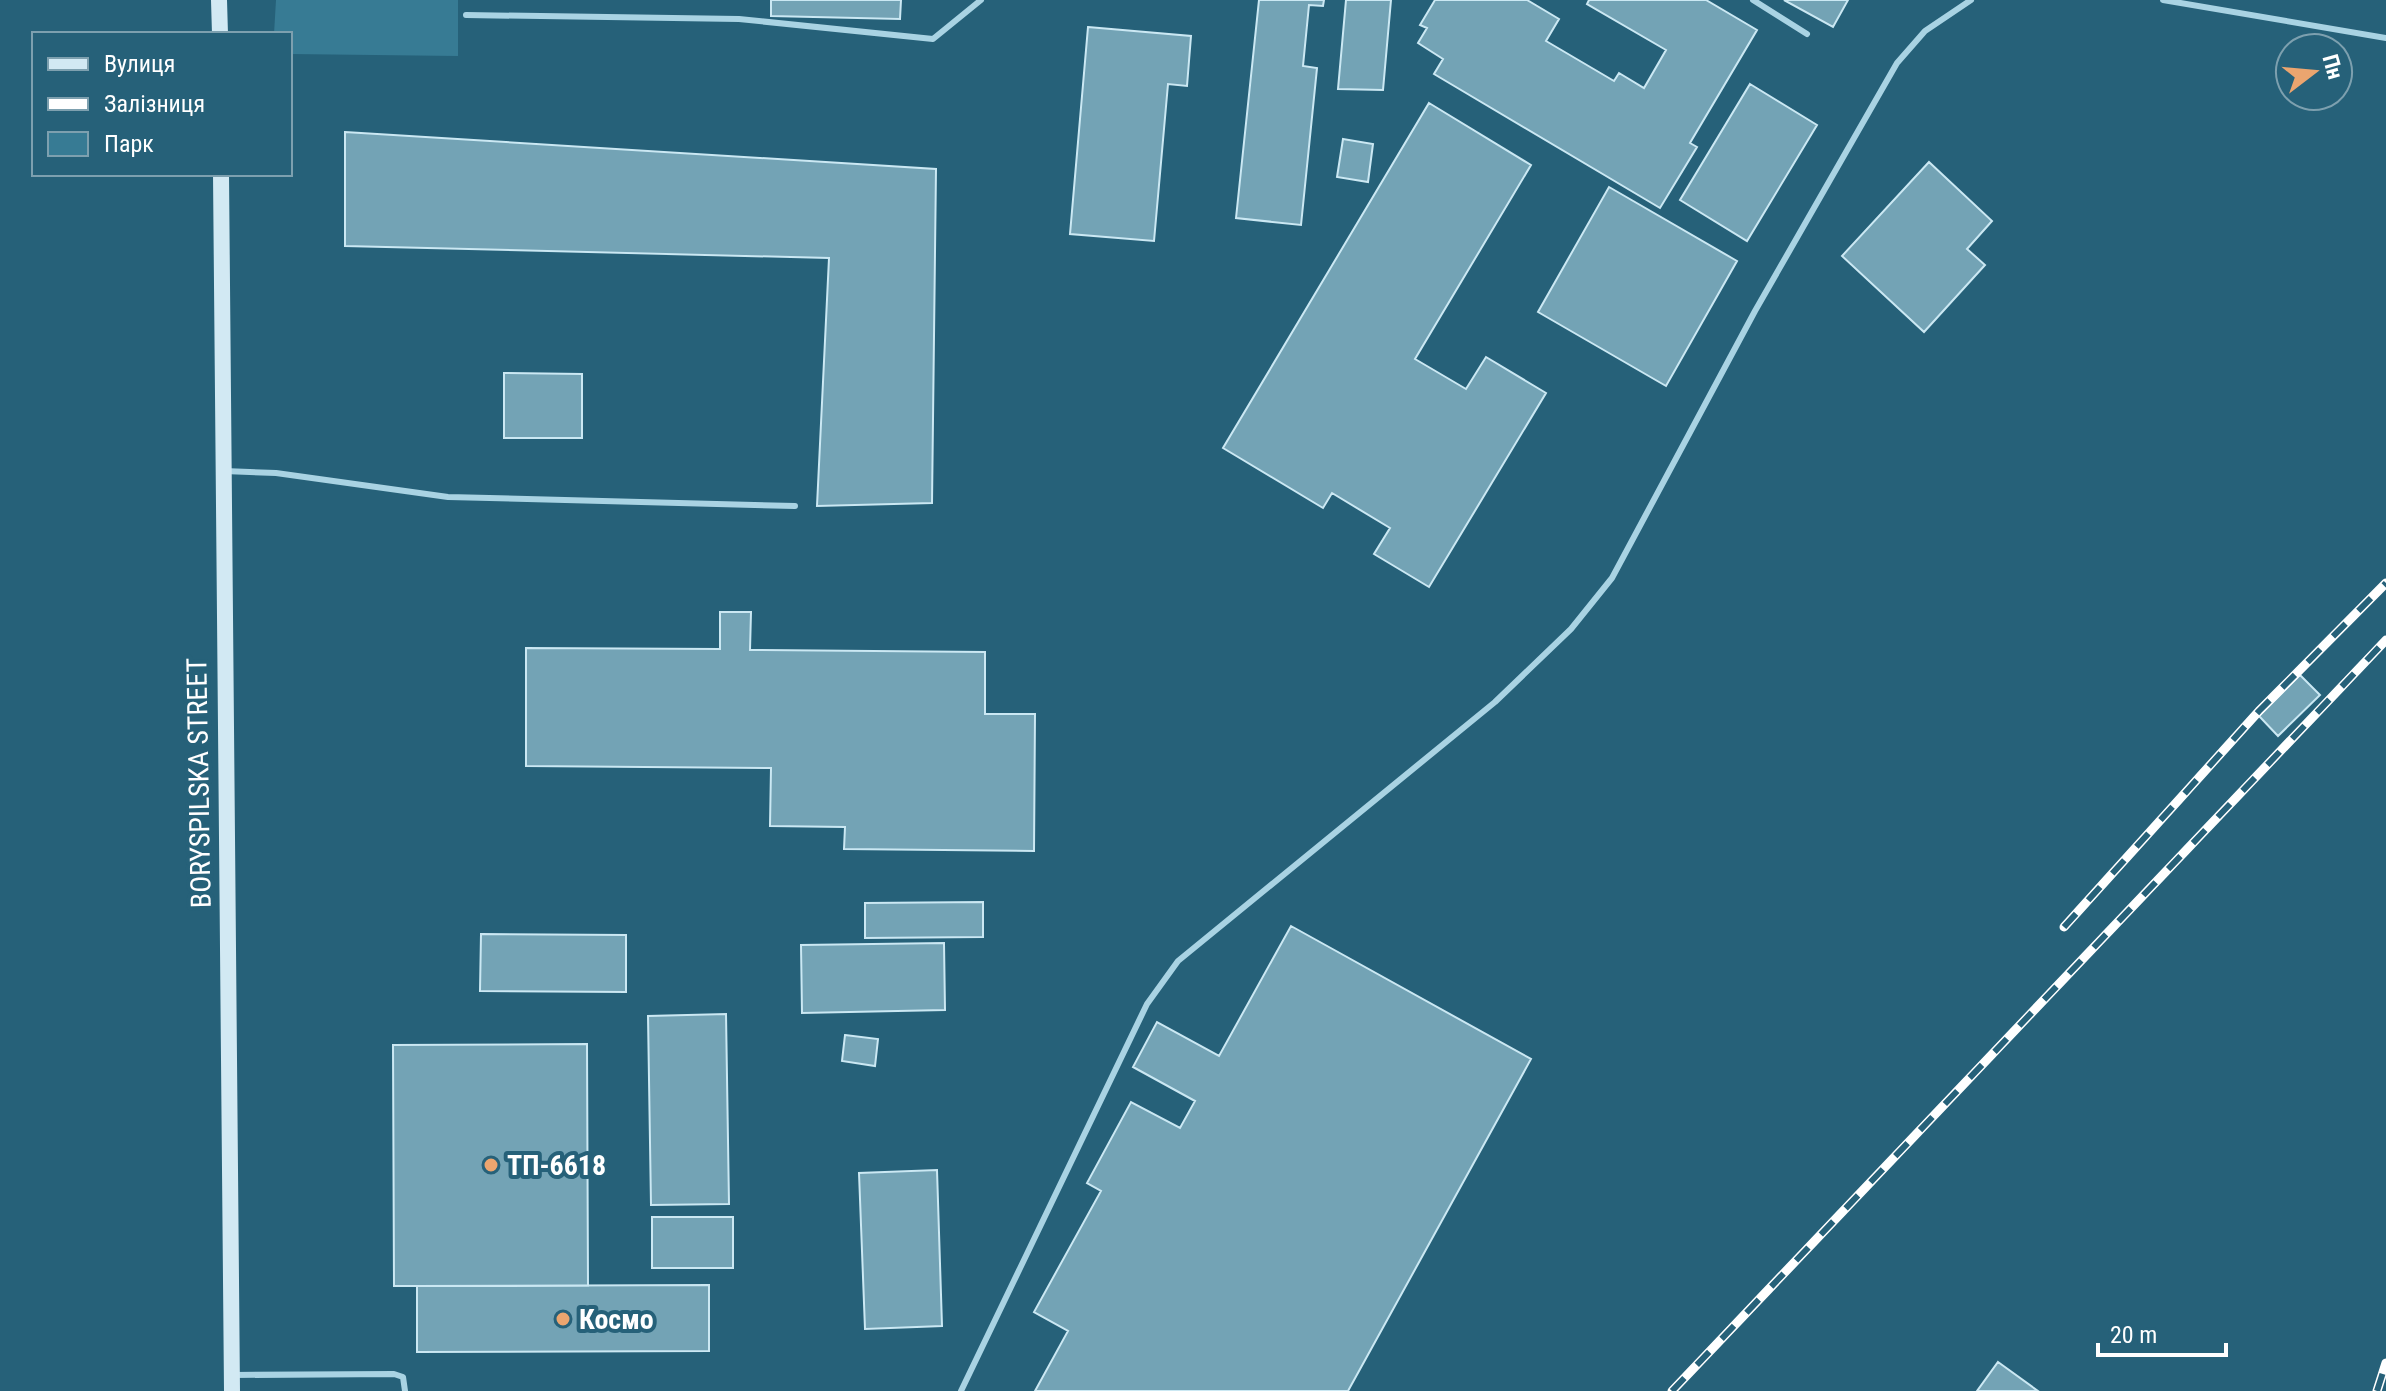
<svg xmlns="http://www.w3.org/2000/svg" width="2386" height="1391" font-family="'Roboto Condensed',sans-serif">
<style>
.green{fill:#377b94}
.building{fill:#73a3b5;stroke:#cbe8f3;stroke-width:2}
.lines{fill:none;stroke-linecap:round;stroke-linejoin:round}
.lane{stroke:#a9d3e3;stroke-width:6}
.secondary{stroke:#d2e9f3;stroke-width:16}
.rail-casing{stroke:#fff;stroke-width:9}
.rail{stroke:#266179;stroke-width:6;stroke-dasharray:18;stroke-linecap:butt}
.poi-dot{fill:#eba56f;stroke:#266179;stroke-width:3}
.labels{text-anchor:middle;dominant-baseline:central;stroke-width:8;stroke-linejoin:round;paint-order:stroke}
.street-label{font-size:28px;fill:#fff;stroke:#266179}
.poi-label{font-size:28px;font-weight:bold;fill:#fff;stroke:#266179;text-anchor:start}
</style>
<rect width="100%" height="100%" fill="#266179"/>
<path class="green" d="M 276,0 L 458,0 L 458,56 L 290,54 L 290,34 L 274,34 Z"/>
<path class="building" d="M 771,0 L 901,0 L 900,19 L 771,16 Z
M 1259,0 L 1324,0 L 1323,6 L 1309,5 L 1303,66 L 1317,68 L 1301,225 L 1236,218 Z
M 1346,0 L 1391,0 L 1383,90 L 1338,89 Z
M 1435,0 L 1527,0 L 1559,19 L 1546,41 L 1614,81 L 1619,73 L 1644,88 L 1666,50 L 1587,4 L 1589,0 L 1706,0 L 1757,30 L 1690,143 L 1697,147 L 1660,208 L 1434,74 L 1443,59 L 1418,43 L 1427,28 L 1420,25 Z
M 1784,0 L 1848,0 L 1833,27 Z
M 1088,27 L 1191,36 L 1187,86 L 1168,84 L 1154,241 L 1070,234 Z
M 1750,84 L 1817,125 L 1747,241 L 1680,200 Z
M 1429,103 L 1531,165 L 1415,359 L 1466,389 L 1486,357 L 1546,393 L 1429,587 L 1374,554 L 1390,528 L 1332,493 L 1323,508 L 1223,448 Z
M 345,132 L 936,169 L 932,503 L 817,506 L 829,258 L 345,246 Z
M 1343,139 L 1373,144 L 1368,182 L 1337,177 Z
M 1929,162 L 1992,221 L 1967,249 L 1985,265 L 1924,332 L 1842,256 Z
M 1609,187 L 1737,261 L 1666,386 L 1538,312 Z
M 504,373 L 582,374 L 582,438 L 504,438 Z
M 720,612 L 751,612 L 750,650 L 985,652 L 985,714 L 1035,714 L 1034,851 L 844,849 L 845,827 L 770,826 L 771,768 L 526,766 L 526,648 L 720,649 Z
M 2300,675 L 2320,695 L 2278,736 L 2259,716 Z
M 983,902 L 983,937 L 865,938 L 865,903 Z
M 1291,926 L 1531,1059 L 1348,1391 L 1035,1391 L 1068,1331 L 1034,1312 L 1101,1191 L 1087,1183 L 1131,1102 L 1180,1128 L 1195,1101 L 1133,1067 L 1157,1022 L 1219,1056 Z
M 481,934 L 626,935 L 626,992 L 480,991 Z
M 944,943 L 945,1010 L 802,1013 L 801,945 Z
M 726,1014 L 729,1204 L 651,1205 L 648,1016 Z
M 845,1035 L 878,1039 L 875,1066 L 842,1061 Z
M 587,1044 L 588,1286 L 394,1286 L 393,1045 Z
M 937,1170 L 942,1326 L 865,1329 L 859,1173 Z
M 652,1217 L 733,1217 L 733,1268 L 652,1268 Z
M 709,1285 L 709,1351 L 417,1352 L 417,1286 Z
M 1998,1362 L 2038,1391 L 1977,1391 Z"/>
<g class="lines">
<path class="lane" d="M 1753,0 L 1807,34
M 2163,0 L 2386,38
M 466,15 L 739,19 L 933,39 L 981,0
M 224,471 L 276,473 L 448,497 L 795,506
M 234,1375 L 394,1374 L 403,1377 L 405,1391
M 961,1391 L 1147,1004 L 1178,961 L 1495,702 L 1571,629 L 1612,578 L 1755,311 L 1897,63 L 1925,31 L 1971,0"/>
<path class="secondary" d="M 219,0 L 220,34
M 221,174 L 232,1391"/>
<g class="rail-casing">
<path id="rail" d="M 2064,927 L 2259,711 L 2386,583
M 1672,1391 L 2386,640
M 2377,1391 L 2386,1363"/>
</g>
<use href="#rail" class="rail"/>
</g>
<g class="poi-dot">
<circle cx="491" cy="1165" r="8"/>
<circle cx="563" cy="1319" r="8"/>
</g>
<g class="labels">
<g class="street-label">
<text transform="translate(199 783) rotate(-91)">BORYSPILSKA STREET</text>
</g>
<g class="poi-label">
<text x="507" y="1165">ТП-6618</text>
<text x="579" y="1319">Космо</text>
</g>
</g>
<rect x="32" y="32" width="260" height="144" fill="#266179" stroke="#7da0af" stroke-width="2"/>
<rect x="48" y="58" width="40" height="12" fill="#d2e9f3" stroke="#7da0af" stroke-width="2"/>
<text x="104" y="72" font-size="24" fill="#ffffff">Вулиця</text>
<rect x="48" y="98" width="40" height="12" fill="#ffffff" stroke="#7da0af" stroke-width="2"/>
<text x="104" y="112" font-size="24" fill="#ffffff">Залізниця</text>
<rect x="48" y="132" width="40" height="24" fill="#377b94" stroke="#7da0af" stroke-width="2"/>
<text x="104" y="152" font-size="24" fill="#ffffff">Парк</text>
<g transform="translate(2314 72) rotate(74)"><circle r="38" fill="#266179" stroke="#7da0af" stroke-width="2"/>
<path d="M0-6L14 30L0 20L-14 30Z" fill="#eba56f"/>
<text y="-12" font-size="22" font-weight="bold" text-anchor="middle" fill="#ffffff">Пн</text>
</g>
<path d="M2098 1343v12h128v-12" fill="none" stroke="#ffffff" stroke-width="4"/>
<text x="2110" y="1343" font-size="24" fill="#ffffff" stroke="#266179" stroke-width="6" paint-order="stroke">20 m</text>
</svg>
